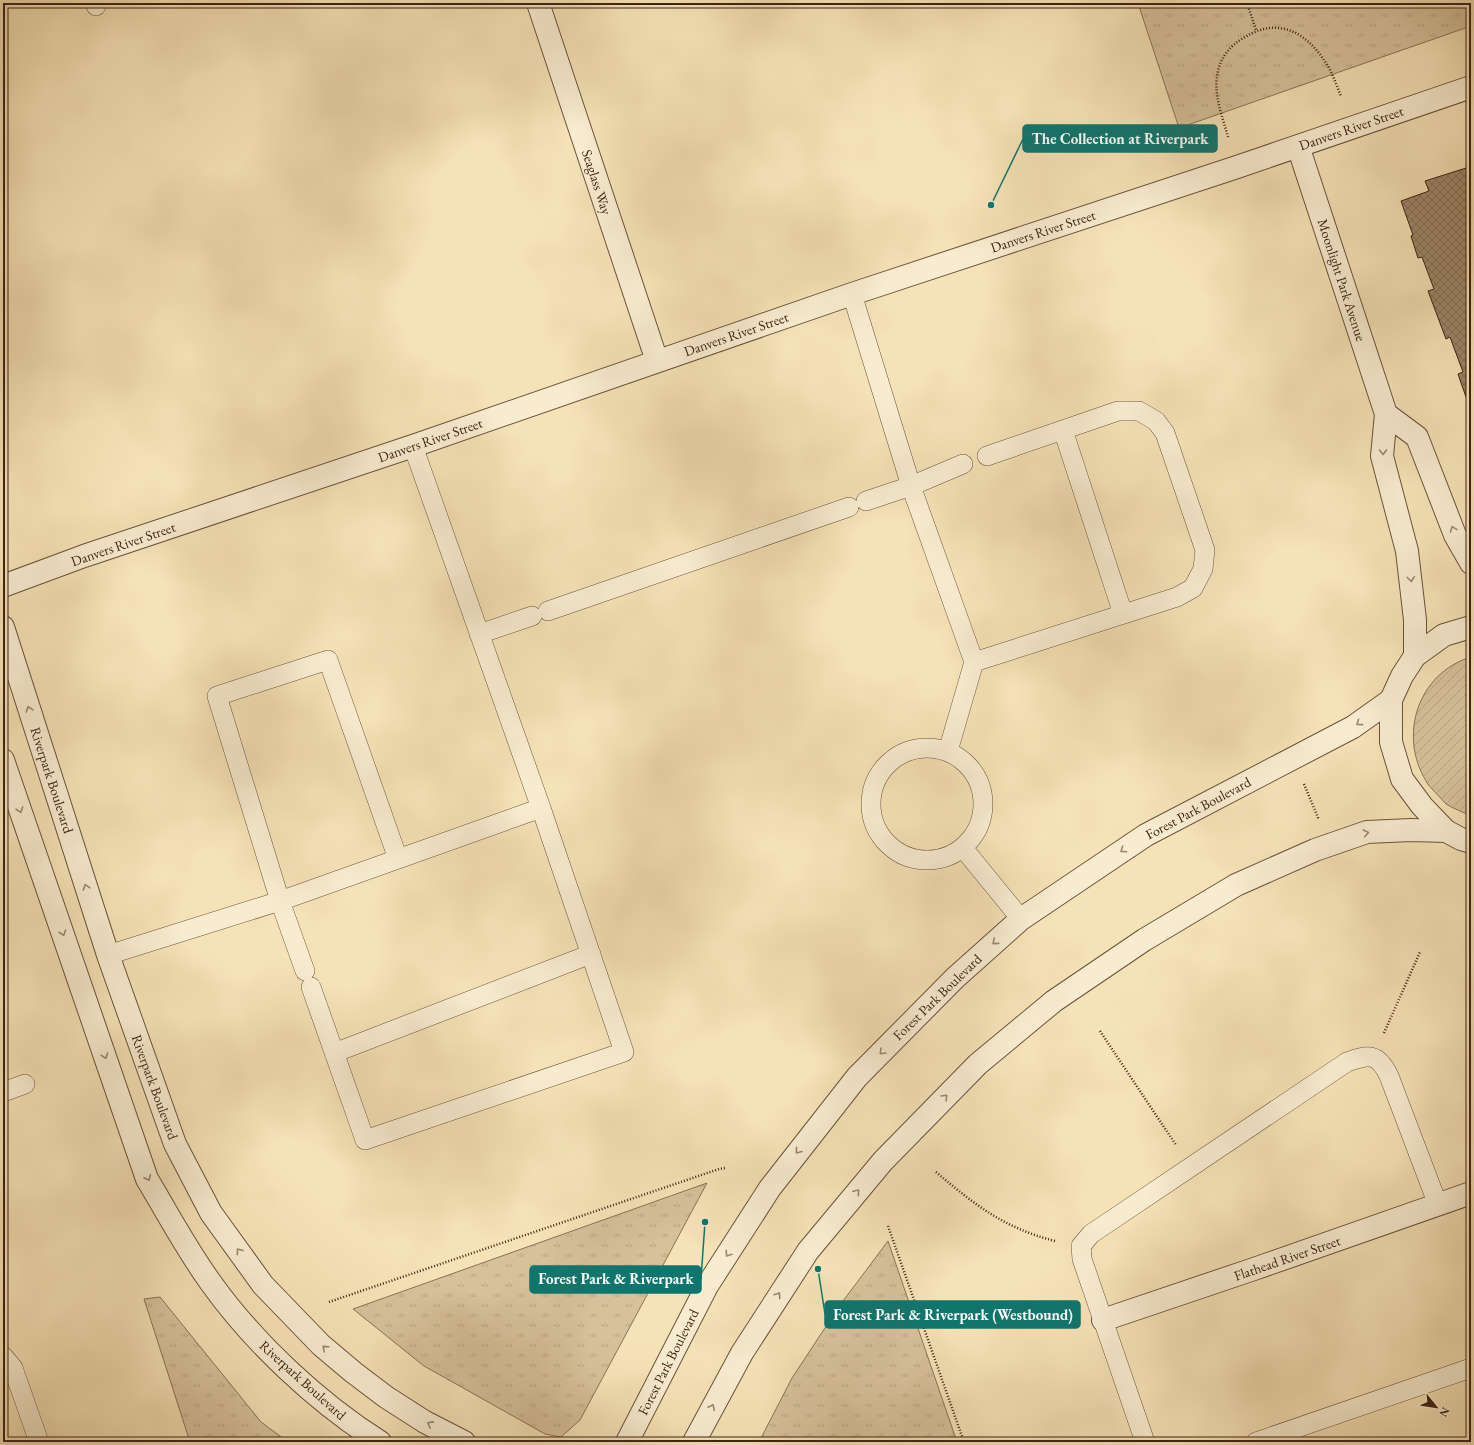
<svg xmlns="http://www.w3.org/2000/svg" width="1474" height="1445" font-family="'EB Garamond',serif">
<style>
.grass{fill:url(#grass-tufts);stroke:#8a7258}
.garden{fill:url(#garden-furrows);stroke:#8a7258}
.building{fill:url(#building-cross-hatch);stroke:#3d2215}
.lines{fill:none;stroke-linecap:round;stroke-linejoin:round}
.service-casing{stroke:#6b523d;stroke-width:20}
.minor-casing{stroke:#6b523d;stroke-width:24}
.tertiary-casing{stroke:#6b523d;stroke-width:24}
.path{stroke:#3d2215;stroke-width:2.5;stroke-dasharray:1 2;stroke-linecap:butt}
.service{stroke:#f8ecd0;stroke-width:19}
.minor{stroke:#f8ecd0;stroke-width:22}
.tertiary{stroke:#f8ecd0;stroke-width:22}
.oneway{stroke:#9a8772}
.labels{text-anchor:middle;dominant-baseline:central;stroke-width:3;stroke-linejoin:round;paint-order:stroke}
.street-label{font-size:14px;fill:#3d2215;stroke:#f8ecd0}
.leader{fill:none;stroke:#0f766e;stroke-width:1.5}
.callout-dot{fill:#0f766e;stroke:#f8ecd0;stroke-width:1.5}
.callout{fill:#0f766e;stroke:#0f766e;stroke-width:1.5}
.callout-label{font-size:15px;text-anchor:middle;font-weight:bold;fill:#fff}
</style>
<defs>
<pattern id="grass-tufts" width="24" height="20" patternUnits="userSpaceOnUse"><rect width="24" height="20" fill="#d6c19b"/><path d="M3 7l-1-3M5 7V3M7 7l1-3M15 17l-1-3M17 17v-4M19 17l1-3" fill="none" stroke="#b9a685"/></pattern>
<pattern id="garden-furrows" width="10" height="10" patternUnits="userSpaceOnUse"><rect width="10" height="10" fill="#d6c19b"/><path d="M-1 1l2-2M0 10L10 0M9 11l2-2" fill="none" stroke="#b9a685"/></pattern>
<pattern id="building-cross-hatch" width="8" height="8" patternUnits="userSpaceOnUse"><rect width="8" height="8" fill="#9d8669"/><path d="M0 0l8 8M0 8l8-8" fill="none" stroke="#816d55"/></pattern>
</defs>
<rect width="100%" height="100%" fill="#f5e2b6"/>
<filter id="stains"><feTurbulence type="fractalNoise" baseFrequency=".005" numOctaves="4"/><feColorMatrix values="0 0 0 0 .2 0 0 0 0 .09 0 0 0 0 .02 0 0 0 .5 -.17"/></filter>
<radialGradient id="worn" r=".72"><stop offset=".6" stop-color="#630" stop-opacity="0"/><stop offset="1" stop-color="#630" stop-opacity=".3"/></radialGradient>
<path class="grass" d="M 1138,3 L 1471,3 L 1471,26 L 1179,128 Z
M 707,1183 L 580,1420 L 561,1437 L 545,1434 L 424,1366 L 353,1309 Z
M 888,1241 L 957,1442 L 759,1442 L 792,1378 L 840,1305 Z
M 160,1297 L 261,1422 L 288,1442 L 190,1442 L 144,1299 Z"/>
<path class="garden" d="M 1471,657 L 1471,816 C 1463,812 1454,809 1446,804 C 1442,800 1438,795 1434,791 C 1431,788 1428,785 1426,781 C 1398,735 1418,673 1471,657 Z"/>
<path class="building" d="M 1466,168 L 1471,183 L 1471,395 L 1466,397 L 1458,374 L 1463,372 L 1450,337 L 1446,339 L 1428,291 L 1434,289 L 1422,257 L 1418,258 L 1411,236 L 1413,235 L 1401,201 L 1429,191 L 1425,181 Z"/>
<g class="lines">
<g class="service-casing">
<path id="service" d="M 95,3 L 96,6
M 852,294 L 911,486 L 866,501
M 1063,430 L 1123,614
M 963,464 L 911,486 L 974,662 L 1177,597 L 1193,588 L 1203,569 L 1205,550 L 1165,433 L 1156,421 L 1139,411 L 1118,411 L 987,456
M 548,611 L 849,507
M 479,634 L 532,616
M871 804a56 56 0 1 1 112 0a56 56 0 1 1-112 0Z
M 948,751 L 974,662
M 963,848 L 1021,919
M 108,955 L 280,901 L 541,808 L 413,446
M 305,971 L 280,901 L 217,696 L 328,660 L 398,859
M 311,987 L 365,1140 L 624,1052 L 541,808
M 334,1053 L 591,954
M 3,1092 L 25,1084
M 3,1356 L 13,1368 L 39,1442
M 1145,1442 L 1082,1259 L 1081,1246 L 1091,1234 L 1347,1062 C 1369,1054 1378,1053 1389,1076 L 1438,1205
M 1256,1442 L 1471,1368"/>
</g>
<g class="minor-casing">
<path id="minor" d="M 538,3 L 657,361
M 1298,146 L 1386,414 L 1382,456 L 1407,551 L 1415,620 L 1415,656
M 1386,414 L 1417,437 L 1455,535 L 1471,563
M 3,586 L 84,556 L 413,446 L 852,294 L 1237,167 L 1471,87
M 1103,1320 L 1254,1269 L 1471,1193"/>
</g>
<g class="tertiary-casing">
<path id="tertiary" d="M 3,627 L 108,955 L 175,1144 L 211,1213 L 263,1285 L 321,1345 L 353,1372 L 386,1397 L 425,1422 L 464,1442
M 1471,627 L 1444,635 L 1415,656 L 1402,676 L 1391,700 L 1391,742 L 1402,779 L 1422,806 L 1446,831 L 1461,839 L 1471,842
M 3,760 L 147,1179 C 168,1214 187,1250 211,1283 C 253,1342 318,1403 380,1442
M 627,1442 L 707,1286 L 770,1188 L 857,1077 L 955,978 L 1021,919 L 1146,835 L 1353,727 L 1391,700
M 694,1442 L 742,1353 L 808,1251 L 883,1161 L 978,1064 L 1054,1001 L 1144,940 L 1236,885 L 1315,850 L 1367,832 L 1411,830 L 1446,831"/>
</g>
<path class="path" d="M 1247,3 L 1256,30
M 1228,137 C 1223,118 1214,97 1217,77 C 1219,59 1229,46 1245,37 C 1281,15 1310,35 1329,68 C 1334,77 1337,87 1341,96
M 1304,784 L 1319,820
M 1100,1031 L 1176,1145
M 1384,1033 L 1420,952
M 936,1172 C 975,1205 1004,1228 1055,1241
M 888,1226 L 964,1442
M 329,1302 L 719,1169 L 725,1168"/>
<use href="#service" class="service"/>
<use href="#minor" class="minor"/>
<use href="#tertiary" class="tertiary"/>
</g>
<defs><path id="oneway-chevron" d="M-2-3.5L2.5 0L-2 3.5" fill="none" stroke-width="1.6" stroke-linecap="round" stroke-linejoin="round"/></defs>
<g class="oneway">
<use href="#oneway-chevron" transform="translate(1383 452) rotate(90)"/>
<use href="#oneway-chevron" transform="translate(1453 529) rotate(-111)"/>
<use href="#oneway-chevron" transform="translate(1411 579) rotate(83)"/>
<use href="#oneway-chevron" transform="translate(29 709) rotate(-108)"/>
<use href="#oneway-chevron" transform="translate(1359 723) rotate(144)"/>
<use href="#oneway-chevron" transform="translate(20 810) rotate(71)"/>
<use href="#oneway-chevron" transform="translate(1366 833) rotate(-11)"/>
<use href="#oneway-chevron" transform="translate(1123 850) rotate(146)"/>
<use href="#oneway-chevron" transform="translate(86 887) rotate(-108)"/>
<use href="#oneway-chevron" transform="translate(63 933) rotate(71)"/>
<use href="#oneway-chevron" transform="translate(995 942) rotate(139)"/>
<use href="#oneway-chevron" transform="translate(882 1052) rotate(135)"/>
<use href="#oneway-chevron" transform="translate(105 1056) rotate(71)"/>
<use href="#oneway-chevron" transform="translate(945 1097) rotate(-46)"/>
<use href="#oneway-chevron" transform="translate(798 1151) rotate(128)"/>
<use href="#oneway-chevron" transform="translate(148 1178) rotate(65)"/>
<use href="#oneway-chevron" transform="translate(857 1192) rotate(-50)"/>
<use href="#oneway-chevron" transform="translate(239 1251) rotate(-126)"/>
<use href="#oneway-chevron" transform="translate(728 1254) rotate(123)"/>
<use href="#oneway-chevron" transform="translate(778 1295) rotate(-56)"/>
<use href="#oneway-chevron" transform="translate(325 1348) rotate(-138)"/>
<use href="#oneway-chevron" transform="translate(712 1407) rotate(-63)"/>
<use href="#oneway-chevron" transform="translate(430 1424) rotate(-152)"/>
</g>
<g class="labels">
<g class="street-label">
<text transform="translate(1351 128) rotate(-19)">Danvers River Street</text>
<text transform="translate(597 182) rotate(72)">Seaglass Way</text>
<text transform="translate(1043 231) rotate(-18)">Danvers River Street</text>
<text transform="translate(1342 280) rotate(72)">Moonlight Park Avenue</text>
<text transform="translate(736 334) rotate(-19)">Danvers River Street</text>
<text transform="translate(430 440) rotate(-19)">Danvers River Street</text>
<text transform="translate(123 544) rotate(-19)">Danvers River Street</text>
<text transform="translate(52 780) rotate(72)">Riverpark Boulevard</text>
<text transform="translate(1198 808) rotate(-28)">Forest Park Boulevard</text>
<text transform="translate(937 997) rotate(-44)">Forest Park Boulevard</text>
<text transform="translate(155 1087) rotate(70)">Riverpark Boulevard</text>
<text transform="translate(1287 1258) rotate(-19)">Flathead River Street</text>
<text transform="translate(668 1362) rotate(-63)">Forest Park Boulevard</text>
<text transform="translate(303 1380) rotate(42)">Riverpark Boulevard</text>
</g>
</g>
<path class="leader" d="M991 205L1023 139M705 1222L701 1279M818 1269L825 1314"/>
<g class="callout-dot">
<circle cx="991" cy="205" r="4"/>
<circle cx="705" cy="1222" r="4"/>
<circle cx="818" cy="1269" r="4"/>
</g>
<g class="callout">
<rect x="1023" y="125" width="194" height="27" rx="4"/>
<rect x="530" y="1266" width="171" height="27" rx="4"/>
<rect x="825" y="1301" width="255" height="27" rx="4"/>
</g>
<g class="callout-label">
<text x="1120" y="144">The Collection at Riverpark</text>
<text x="616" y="1284">Forest Park &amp; Riverpark</text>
<text x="953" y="1320">Forest Park &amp; Riverpark (Westbound)</text>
</g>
<rect width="1474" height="1445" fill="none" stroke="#f5e2b6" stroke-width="16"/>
<rect x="4" y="4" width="1466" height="1437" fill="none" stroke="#3d2215" stroke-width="2"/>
<rect x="8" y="8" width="1458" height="1429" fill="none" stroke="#3d2215"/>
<g transform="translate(1436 1407) rotate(120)" stroke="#f8ecd0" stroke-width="3" paint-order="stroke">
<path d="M0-3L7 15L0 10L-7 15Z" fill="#3d2215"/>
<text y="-6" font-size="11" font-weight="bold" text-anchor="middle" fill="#3d2215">N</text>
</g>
<rect width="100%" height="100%" filter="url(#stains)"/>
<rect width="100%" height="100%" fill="url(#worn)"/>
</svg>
